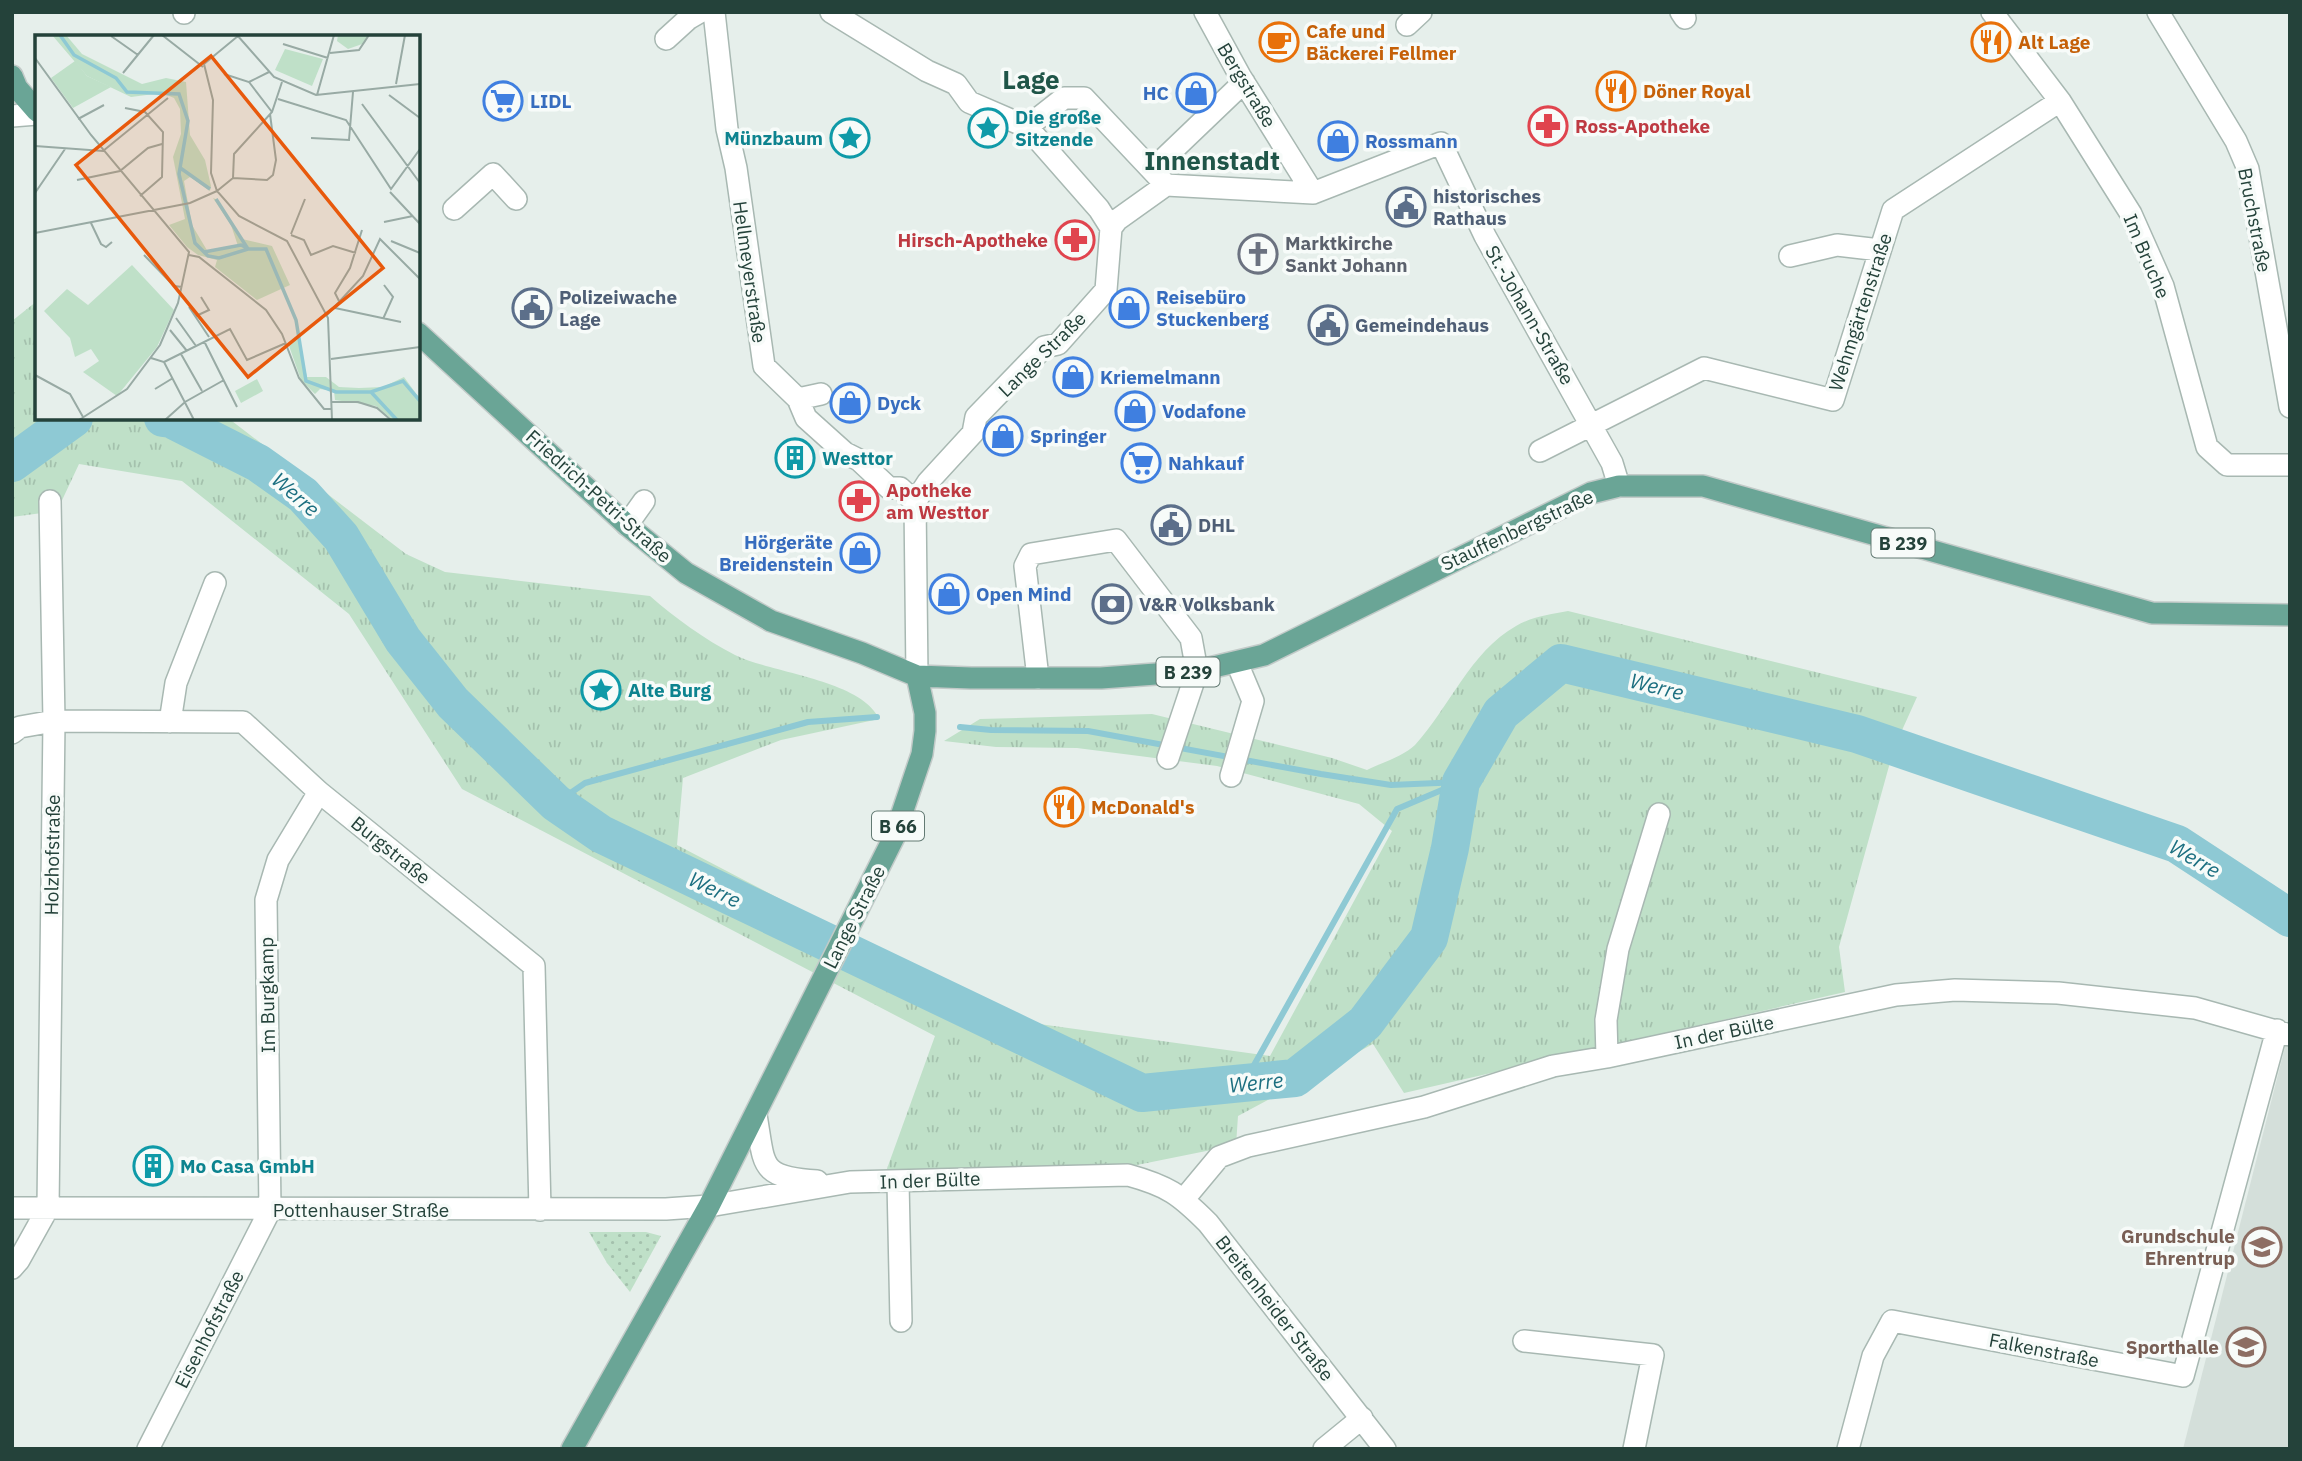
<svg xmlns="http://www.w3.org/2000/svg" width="2302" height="1461" font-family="'IBM Plex Sans',sans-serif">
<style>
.built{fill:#d4dfda}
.grass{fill:url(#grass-tufts)}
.park{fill:url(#park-dots)}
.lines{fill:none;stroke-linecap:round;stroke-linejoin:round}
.stream{stroke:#8ec9d4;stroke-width:6}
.river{stroke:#8ec9d4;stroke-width:38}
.minor-casing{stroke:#a8b8b2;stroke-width:24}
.major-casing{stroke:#c2cac8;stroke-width:24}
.minor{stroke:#fff;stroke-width:21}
.major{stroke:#6aa596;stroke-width:21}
.labels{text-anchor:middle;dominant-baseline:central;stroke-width:7;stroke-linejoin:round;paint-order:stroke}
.shield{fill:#f7fbf9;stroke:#637a73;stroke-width:2}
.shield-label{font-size:18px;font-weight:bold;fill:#24423a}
.food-label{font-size:19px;font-weight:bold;fill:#c56008;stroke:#f7fbf9;text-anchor:start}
.street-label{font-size:19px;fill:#24423a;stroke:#f7fbf9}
.shop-label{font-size:19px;font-weight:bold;fill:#366cbe;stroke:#f7fbf9;text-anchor:start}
.culture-label{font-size:19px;font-weight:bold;fill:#0d838f;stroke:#f7fbf9;text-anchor:start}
.health-label{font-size:19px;font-weight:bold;fill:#be3a42;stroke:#f7fbf9;text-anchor:start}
.service-label{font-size:19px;font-weight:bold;fill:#4e5e75;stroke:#f7fbf9;text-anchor:start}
.worship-label{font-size:19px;font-weight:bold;fill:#5b616d;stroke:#f7fbf9;text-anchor:start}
.education-label{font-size:19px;font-weight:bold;fill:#785e54;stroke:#f7fbf9;text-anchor:end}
.water-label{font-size:21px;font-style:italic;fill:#1c6f80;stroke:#f7fbf9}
.district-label{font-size:26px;font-weight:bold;fill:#1f5548;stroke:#f7fbf9}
.inset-river{fill:none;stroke:#8ec9d4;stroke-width:3.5}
.inset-road{fill:none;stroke:#98aaa4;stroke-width:2}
.view{fill:#e8590c;fill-opacity:0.15;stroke:#e8590c;stroke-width:3.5}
.inset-edge{fill:none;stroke:#24423a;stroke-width:3.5}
</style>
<defs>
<pattern id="grass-tufts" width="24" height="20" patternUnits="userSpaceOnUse" patternTransform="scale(1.75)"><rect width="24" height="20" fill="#bfe0c8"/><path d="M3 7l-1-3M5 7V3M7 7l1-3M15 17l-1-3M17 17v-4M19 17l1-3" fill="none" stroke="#a4c1ad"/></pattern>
<pattern id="park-dots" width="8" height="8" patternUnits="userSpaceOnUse" patternTransform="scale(1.75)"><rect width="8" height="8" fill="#bfe0c8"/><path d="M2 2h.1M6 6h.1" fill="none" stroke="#a4c1ad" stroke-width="1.8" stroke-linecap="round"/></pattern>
</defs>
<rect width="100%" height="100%" fill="#e6efeb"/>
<path class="built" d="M 2286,1043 L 2290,1045 L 2290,1449 L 2183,1449 Z"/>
<path class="grass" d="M 37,301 L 37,418 L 228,418 L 406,554 L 445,572 L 650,596 C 675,618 704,639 735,655 C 771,673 862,680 879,719 L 781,740 L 683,778 L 677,845 L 1011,1020 L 1270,1056 L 1392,831 L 1359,804 L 1217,766 L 1077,748 L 996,747 L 944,741 L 980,719 L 1152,714 L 1332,758 L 1367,770 C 1381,763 1404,756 1415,745 C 1449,708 1470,652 1516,626 C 1531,617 1551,614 1568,611 L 1917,697 L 1894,748 L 1839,947 L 1845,992 L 1404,1093 L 1373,1044 L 1238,1116 L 1236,1145 L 1122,1168 L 884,1177 L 935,1036 L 462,789 L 349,614 L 182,481 L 79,464 L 57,511 L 12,517 L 12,321 Z"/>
<path class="park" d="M 589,1232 L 646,1232 L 661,1236 L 630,1292 L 607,1263 Z"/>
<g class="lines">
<path class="stream" d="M 960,727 L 991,730 L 1088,731 L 1321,774 L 1391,785 L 1461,782
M 556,803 L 585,783 L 808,722 L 877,717
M 1244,1083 L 1397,809 L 1456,784"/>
<path class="river" d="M 163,418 L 171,419 L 258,463 L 303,495 L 341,537 L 403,640 L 453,703 L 556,803 L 601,834 L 1142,1093 L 1295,1078 L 1365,1023 L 1429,938 L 1450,848 L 1461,782 L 1501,713 L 1561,663 L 1857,734 L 2177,844 L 2290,918
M 12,463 L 74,418"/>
<g class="minor-casing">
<path id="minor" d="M 714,12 L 727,129 L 736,168 L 764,366 L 798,399 L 806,418 L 845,453 L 859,460 L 889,488 L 900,488 L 915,502
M 831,12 L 927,71 L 956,84 L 969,102 L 1027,127 L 1099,209 L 1111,228
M 1205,12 L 1240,76 L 1313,193
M 1681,12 L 1685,18
M 1992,12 L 2060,101 L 2131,214 L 2163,286 L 2207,447 L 2227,465 L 2290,465
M 2158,12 L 2236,141 L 2248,169 L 2290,407
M 184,13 L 184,12
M 1407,25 L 1421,12
M 666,39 L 688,19 L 700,12
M 12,116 L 37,114
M 1027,127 L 1064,98 L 1084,98 L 1166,185
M 1152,170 L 1244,82
M 454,209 L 493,174 L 516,199
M 1790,256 L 1837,245 L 1880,250
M 798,399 L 821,394
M 1540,451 L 1704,368 L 1833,400 L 1893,210 L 2060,101
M 627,525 L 644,501
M 917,676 L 915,502 L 928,482 L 973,433 L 976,417 L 1044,347 L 1058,344 L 1106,290 L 1111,228 L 1117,220 L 1166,185 L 1313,193 L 1441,143 L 1485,236 L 1612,463 L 1619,486
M 1038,678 L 1025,566 L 1031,554 L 1116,540 L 1191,638 L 1197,671 L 1168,758
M 170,722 L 176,683 L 215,583
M 12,733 L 20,727 L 54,721 L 243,722 L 319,792 L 534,966 L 540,1210
M 1231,776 L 1253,701 L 1237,663
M 1607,1057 L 1606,1020 L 1618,949 L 1659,814
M 756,1115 C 765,1166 758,1177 817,1181
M 898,1182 L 901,1321
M 1184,1199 L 1219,1157 L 1248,1146 L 1424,1107 L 1553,1066 L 1607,1057 L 1896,995 L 1955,990 L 2058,993 L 2195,1008 L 2290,1035
M 12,1208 L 666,1209 L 709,1206 L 850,1182 L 1128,1175 C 1168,1186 1179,1194 1208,1223 L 1385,1449
M 12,1268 L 19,1260 L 48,1208 L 54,721 L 50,501
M 1524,1341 L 1653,1355 L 1634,1449
M 148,1449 L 270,1210 L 266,900 L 278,860 L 319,792
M 1324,1449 L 1362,1418
M 1848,1449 L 1873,1356 L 1892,1321 L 2183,1376 L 2277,1030"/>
</g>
<g class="major-casing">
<path id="major" d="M 12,76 L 17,88 L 37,111
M 418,333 L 627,525 L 686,573 L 771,621 L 862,653 L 917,676 L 971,678 L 1101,678 L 1197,671 L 1264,655 L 1591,493 L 1619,486 L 1703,486 L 2152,613 L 2290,615
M 572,1449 L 709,1206 L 894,837 L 922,754 L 925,731 L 925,713 L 917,676"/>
</g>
<use href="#minor" class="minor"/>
<use href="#major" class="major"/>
</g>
<defs>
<g id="cafe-ring" transform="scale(2.0125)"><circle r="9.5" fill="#f7fbf9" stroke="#e8710a" stroke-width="1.5"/><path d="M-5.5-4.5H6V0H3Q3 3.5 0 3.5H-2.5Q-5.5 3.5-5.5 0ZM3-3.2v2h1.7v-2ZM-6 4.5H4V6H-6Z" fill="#e8710a"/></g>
<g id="restaurant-ring" transform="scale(2.0125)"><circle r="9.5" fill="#f7fbf9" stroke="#e8710a" stroke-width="1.5"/><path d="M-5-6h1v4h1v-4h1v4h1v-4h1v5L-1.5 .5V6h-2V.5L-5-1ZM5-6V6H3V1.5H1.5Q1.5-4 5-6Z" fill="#e8710a"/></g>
<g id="shop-ring" transform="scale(2.0125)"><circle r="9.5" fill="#f7fbf9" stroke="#3f7fe0" stroke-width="1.5"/><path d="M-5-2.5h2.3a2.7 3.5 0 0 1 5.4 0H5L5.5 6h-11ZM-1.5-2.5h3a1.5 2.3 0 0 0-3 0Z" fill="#3f7fe0"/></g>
<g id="supermarket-ring" transform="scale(2.0125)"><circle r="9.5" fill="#f7fbf9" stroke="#3f7fe0" stroke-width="1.5"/><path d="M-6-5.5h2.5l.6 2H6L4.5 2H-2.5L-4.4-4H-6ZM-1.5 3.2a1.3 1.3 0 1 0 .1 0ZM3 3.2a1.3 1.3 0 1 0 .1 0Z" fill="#3f7fe0"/></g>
<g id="pharmacy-ring" transform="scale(2.0125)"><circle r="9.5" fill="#f7fbf9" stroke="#e0444e" stroke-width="1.5"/><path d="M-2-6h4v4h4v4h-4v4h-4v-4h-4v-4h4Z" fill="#e0444e"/></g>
<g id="sight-ring" transform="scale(2.0125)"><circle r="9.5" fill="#f7fbf9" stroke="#0f9aa8" stroke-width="1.5"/><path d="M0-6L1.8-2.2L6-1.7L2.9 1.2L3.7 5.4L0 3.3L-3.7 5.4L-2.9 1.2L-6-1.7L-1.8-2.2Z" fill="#0f9aa8"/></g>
<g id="civic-ring" transform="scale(2.0125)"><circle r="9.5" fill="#f7fbf9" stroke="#5c6f8a" stroke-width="1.5"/><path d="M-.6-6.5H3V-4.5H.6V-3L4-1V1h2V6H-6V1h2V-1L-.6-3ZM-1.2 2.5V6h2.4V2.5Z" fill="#5c6f8a"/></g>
<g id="church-ring" transform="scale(2.0125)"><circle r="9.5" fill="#f7fbf9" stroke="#6b7280" stroke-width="1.5"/><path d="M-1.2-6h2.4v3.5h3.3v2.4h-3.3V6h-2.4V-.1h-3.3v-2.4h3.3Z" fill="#6b7280"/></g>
<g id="building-ring" transform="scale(2.0125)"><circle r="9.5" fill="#f7fbf9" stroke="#0f9aa8" stroke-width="1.5"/><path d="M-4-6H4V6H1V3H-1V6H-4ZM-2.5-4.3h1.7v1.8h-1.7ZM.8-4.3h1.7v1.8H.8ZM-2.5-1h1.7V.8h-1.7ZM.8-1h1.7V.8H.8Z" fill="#0f9aa8"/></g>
<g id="bank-ring" transform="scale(2.0125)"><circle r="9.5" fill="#f7fbf9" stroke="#5c6f8a" stroke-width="1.5"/><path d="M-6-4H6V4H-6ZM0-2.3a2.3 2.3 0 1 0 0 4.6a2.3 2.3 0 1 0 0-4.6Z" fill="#5c6f8a"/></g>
<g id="school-ring" transform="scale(2.0125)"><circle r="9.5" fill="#f7fbf9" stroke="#8d6e63" stroke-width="1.5"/><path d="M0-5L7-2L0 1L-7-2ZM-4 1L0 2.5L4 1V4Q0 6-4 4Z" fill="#8d6e63"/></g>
</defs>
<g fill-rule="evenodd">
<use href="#cafe-ring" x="1279" y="42"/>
<use href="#restaurant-ring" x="1991" y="42"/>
<use href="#restaurant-ring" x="1616" y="91"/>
<use href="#shop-ring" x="1196" y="93"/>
<use href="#supermarket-ring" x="503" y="101"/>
<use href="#pharmacy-ring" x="1548" y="126"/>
<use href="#sight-ring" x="988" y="128"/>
<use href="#sight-ring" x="850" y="138"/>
<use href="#shop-ring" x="1338" y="141"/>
<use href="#civic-ring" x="1406" y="207"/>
<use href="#pharmacy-ring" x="1075" y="240"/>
<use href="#church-ring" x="1258" y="254"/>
<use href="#civic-ring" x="532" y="308"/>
<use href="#shop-ring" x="1129" y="308"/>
<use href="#civic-ring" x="1328" y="325"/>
<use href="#shop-ring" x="1073" y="377"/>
<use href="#shop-ring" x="850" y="403"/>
<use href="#shop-ring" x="1135" y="411"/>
<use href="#shop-ring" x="1003" y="436"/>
<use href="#building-ring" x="795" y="458"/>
<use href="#supermarket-ring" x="1141" y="463"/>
<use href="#pharmacy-ring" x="859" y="501"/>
<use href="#civic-ring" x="1171" y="525"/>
<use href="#shop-ring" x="860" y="553"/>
<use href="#shop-ring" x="949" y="594"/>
<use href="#bank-ring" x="1112" y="604"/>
<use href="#sight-ring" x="601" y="690"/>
<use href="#restaurant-ring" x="1064" y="807"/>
<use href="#building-ring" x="153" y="1166"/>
<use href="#school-ring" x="2262" y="1247"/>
<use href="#school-ring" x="2246" y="1347"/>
</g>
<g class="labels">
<g class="shield">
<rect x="1871.5" y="528.5" width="63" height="29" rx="5"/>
<rect x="1156.5" y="657.5" width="63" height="29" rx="5"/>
<rect x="872" y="811.5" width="52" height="29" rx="5"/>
</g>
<g class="shield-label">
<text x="1903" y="543">B 239</text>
<text x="1188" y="672">B 239</text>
<text x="898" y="826">B 66</text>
</g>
<g class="food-label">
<text x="1306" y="31">Cafe und<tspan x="1306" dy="22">Bäckerei Fellmer</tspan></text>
<text x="2018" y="42">Alt Lage</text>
<text x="1643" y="91">Döner Royal</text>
<text x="1091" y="807">McDonald's</text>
</g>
<g class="street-label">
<text transform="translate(1247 85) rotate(59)">Bergstraße</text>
<text transform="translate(2255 220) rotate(79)">Bruchstraße</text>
<text transform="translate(2147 256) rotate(67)">Im Bruche</text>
<text transform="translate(750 272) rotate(82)">Hellmeyerstraße</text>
<text transform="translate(1860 312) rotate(-72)">Wehmgärtenstraße</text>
<text transform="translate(1530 315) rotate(60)">St.-Johann-Straße</text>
<text transform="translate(1042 354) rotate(-44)">Lange Straße</text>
<text transform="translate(599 496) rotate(42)">Friedrich-Petri-Straße</text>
<text transform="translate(1517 530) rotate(-25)">Stauffenbergstraße</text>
<text transform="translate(391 850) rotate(39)">Burgstraße</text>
<text transform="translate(52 855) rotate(-89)">Holzhofstraße</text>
<text transform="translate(854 917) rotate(-63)">Lange Straße</text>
<text transform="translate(267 995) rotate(-91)">Im Burgkamp</text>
<text transform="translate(1724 1032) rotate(-12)">In der Bülte</text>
<text transform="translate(930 1180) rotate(-2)">In der Bülte</text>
<text x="361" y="1210">Pottenhauser Straße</text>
<text transform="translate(1275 1308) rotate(52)">Breitenheider Straße</text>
<text transform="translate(209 1329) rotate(-63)">Eisenhofstraße</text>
<text transform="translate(2044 1350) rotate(11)">Falkenstraße</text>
</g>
<g class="shop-label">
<text x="1169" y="93" text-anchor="end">HC</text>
<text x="530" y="101">LIDL</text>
<text x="1365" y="141">Rossmann</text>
<text x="1156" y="297">Reisebüro<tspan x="1156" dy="22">Stuckenberg</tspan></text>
<text x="1100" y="377">Kriemelmann</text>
<text x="877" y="403">Dyck</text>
<text x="1162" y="411">Vodafone</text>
<text x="1030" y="436">Springer</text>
<text x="1168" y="463">Nahkauf</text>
<text x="833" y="542" text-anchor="end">Hörgeräte<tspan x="833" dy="22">Breidenstein</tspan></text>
<text x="976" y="594">Open Mind</text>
</g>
<g class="culture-label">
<text x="1015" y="117">Die große<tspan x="1015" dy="22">Sitzende</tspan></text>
<text x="823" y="138" text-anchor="end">Münzbaum</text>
<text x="822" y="458">Westtor</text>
<text x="628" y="690">Alte Burg</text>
<text x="180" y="1166">Mo Casa GmbH</text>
</g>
<g class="health-label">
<text x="1575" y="126">Ross-Apotheke</text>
<text x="1048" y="240" text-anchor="end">Hirsch-Apotheke</text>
<text x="886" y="490">Apotheke<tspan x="886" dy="22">am Westtor</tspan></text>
</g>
<g class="service-label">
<text x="1433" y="196">historisches<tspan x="1433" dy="22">Rathaus</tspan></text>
<text x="559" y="297">Polizeiwache<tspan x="559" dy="22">Lage</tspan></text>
<text x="1355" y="325">Gemeindehaus</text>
<text x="1198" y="525">DHL</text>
<text x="1139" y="604">V&amp;R Volksbank</text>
</g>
<g class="worship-label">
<text x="1285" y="243">Marktkirche<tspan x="1285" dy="22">Sankt Johann</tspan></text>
</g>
<g class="education-label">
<text x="2235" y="1236">Grundschule<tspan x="2235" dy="22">Ehrentrup</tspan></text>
<text x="2219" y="1347">Sporthalle</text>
</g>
<g class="water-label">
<text transform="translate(296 494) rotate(41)">Werre</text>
<text transform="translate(1657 686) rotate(14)">Werre</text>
<text transform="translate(2195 858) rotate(30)">Werre</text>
<text transform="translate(715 889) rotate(26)">Werre</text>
<text transform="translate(1256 1082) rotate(-6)">Werre</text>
</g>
<g class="district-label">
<text x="1031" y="79">Lage</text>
<text x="1212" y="160">Innenstadt</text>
</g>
</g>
<g transform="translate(35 35)">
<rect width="385" height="385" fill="#e6efeb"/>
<path d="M 17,0 L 31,0 L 47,19 L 107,49 L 131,43 L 151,47 L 155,100 L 170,125 L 176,151 L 175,156 L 155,142 L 149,146 L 157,190 L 173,217 L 203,211 L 196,190 L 178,163 L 183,165 L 207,204 L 237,211 L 255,250 L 222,265 L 180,232 L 182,225 L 163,220 L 152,212 L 134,190 L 150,184 L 138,122 L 146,99 L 145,74 L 139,63 L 127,58 L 96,62 L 52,41 ZM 97,230 L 139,275 L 122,312 L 82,361 L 48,337 L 64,326 L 56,314 L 40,322 L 35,303 L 9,276 L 32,254 L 53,270 ZM 263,304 L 272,342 L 291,342 L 304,352 L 324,353 L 348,352 L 369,342 L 385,364 L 385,385 L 358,385 L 341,371 L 300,365 L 299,356 L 285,354 L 280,359 L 266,345 L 253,308 Z" fill="#bfe0c8"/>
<path d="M 40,26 L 52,41 L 76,52 L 38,73 L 16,43 Z" fill="#bfe0c8"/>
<path d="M 303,0 L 333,0 L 330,8 L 313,14 L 302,6 ZM 250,14 L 288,24 L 277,51 L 240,35 Z" fill="#bfe0c8"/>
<path d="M 222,344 L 228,356 L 206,368 L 200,356 Z" fill="#bfe0c8"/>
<path class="inset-river" d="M 25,0 L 39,20 L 81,43 L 92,57 L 144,59 L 153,86 L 144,139 L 160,208 L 173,221 L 184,223 L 213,214 L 231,214 L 261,285 L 271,346 L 301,357 L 336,357 L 368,346 L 385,366M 144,132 L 175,154M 181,164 L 213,214M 169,217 L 206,210 L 212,213M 336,357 L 362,385"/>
<path class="inset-road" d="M 127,0 L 168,32M 202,0 L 239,42 L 281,60 L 385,49M 76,1 L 103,20M 203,1 L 169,29 L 178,65 L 176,138 L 182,156 L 204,181 L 252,206 L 293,283 L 297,385M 248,9 L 293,23M 295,18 L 324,15 L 334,0M 0,23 L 56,100 L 154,217 L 143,268 L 125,310 L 92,354 L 44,385M 88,38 L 119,0M 189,39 L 214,47 L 237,77M 214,47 L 234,37M 361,49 L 370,0M 282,60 L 299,0M 354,60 L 385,83M 243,64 L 311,85 L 356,154 L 385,114M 327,69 L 385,148M 90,73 L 110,77 L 128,97 L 127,142 L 105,161M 43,84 L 69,70M 276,103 L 314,105 L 318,57M 0,111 L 68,116 L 133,63M 198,143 L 199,119 L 237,77 L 247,47M 42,145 L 85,136 L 113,113 L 127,109M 182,156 L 198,143 L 232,145 L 238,140 L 241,125 L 235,79M 355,157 L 385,189M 0,158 L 30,114M 349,187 L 378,181M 56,188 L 66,209 L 71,212 L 77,207M 0,198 L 155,168 L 182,156M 256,199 L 270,164M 256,200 L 269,205 L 276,220 L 298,211 L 321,218M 356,206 L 385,218M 109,220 L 139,251 L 147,252M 154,220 L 164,222 L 231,275 L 247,299 L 264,343 L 289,374 L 296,374M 305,268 L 300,258 L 315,233 L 327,195M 154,272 L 174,302M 300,273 L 366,287M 292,280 L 328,241 L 345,204 L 385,244M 161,281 L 174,275 L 166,262M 141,283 L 161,311M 348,284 L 358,262 L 349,250M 135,295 L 152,316M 169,306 L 202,372M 146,319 L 167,356M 116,323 L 129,327 L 159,385M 296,324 L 385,312M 129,327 L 195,294 L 212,325 L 251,308M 0,340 L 35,359 L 48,382M 120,354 L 138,343M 297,367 L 323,367 L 342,373 L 356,385M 130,385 L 150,367 L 189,345"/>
<path class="view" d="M 176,21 L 348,233 L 213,342 L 41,130 Z"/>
<rect width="385" height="385" class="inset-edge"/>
</g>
<rect width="2302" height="1461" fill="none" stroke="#24423a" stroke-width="28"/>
</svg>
